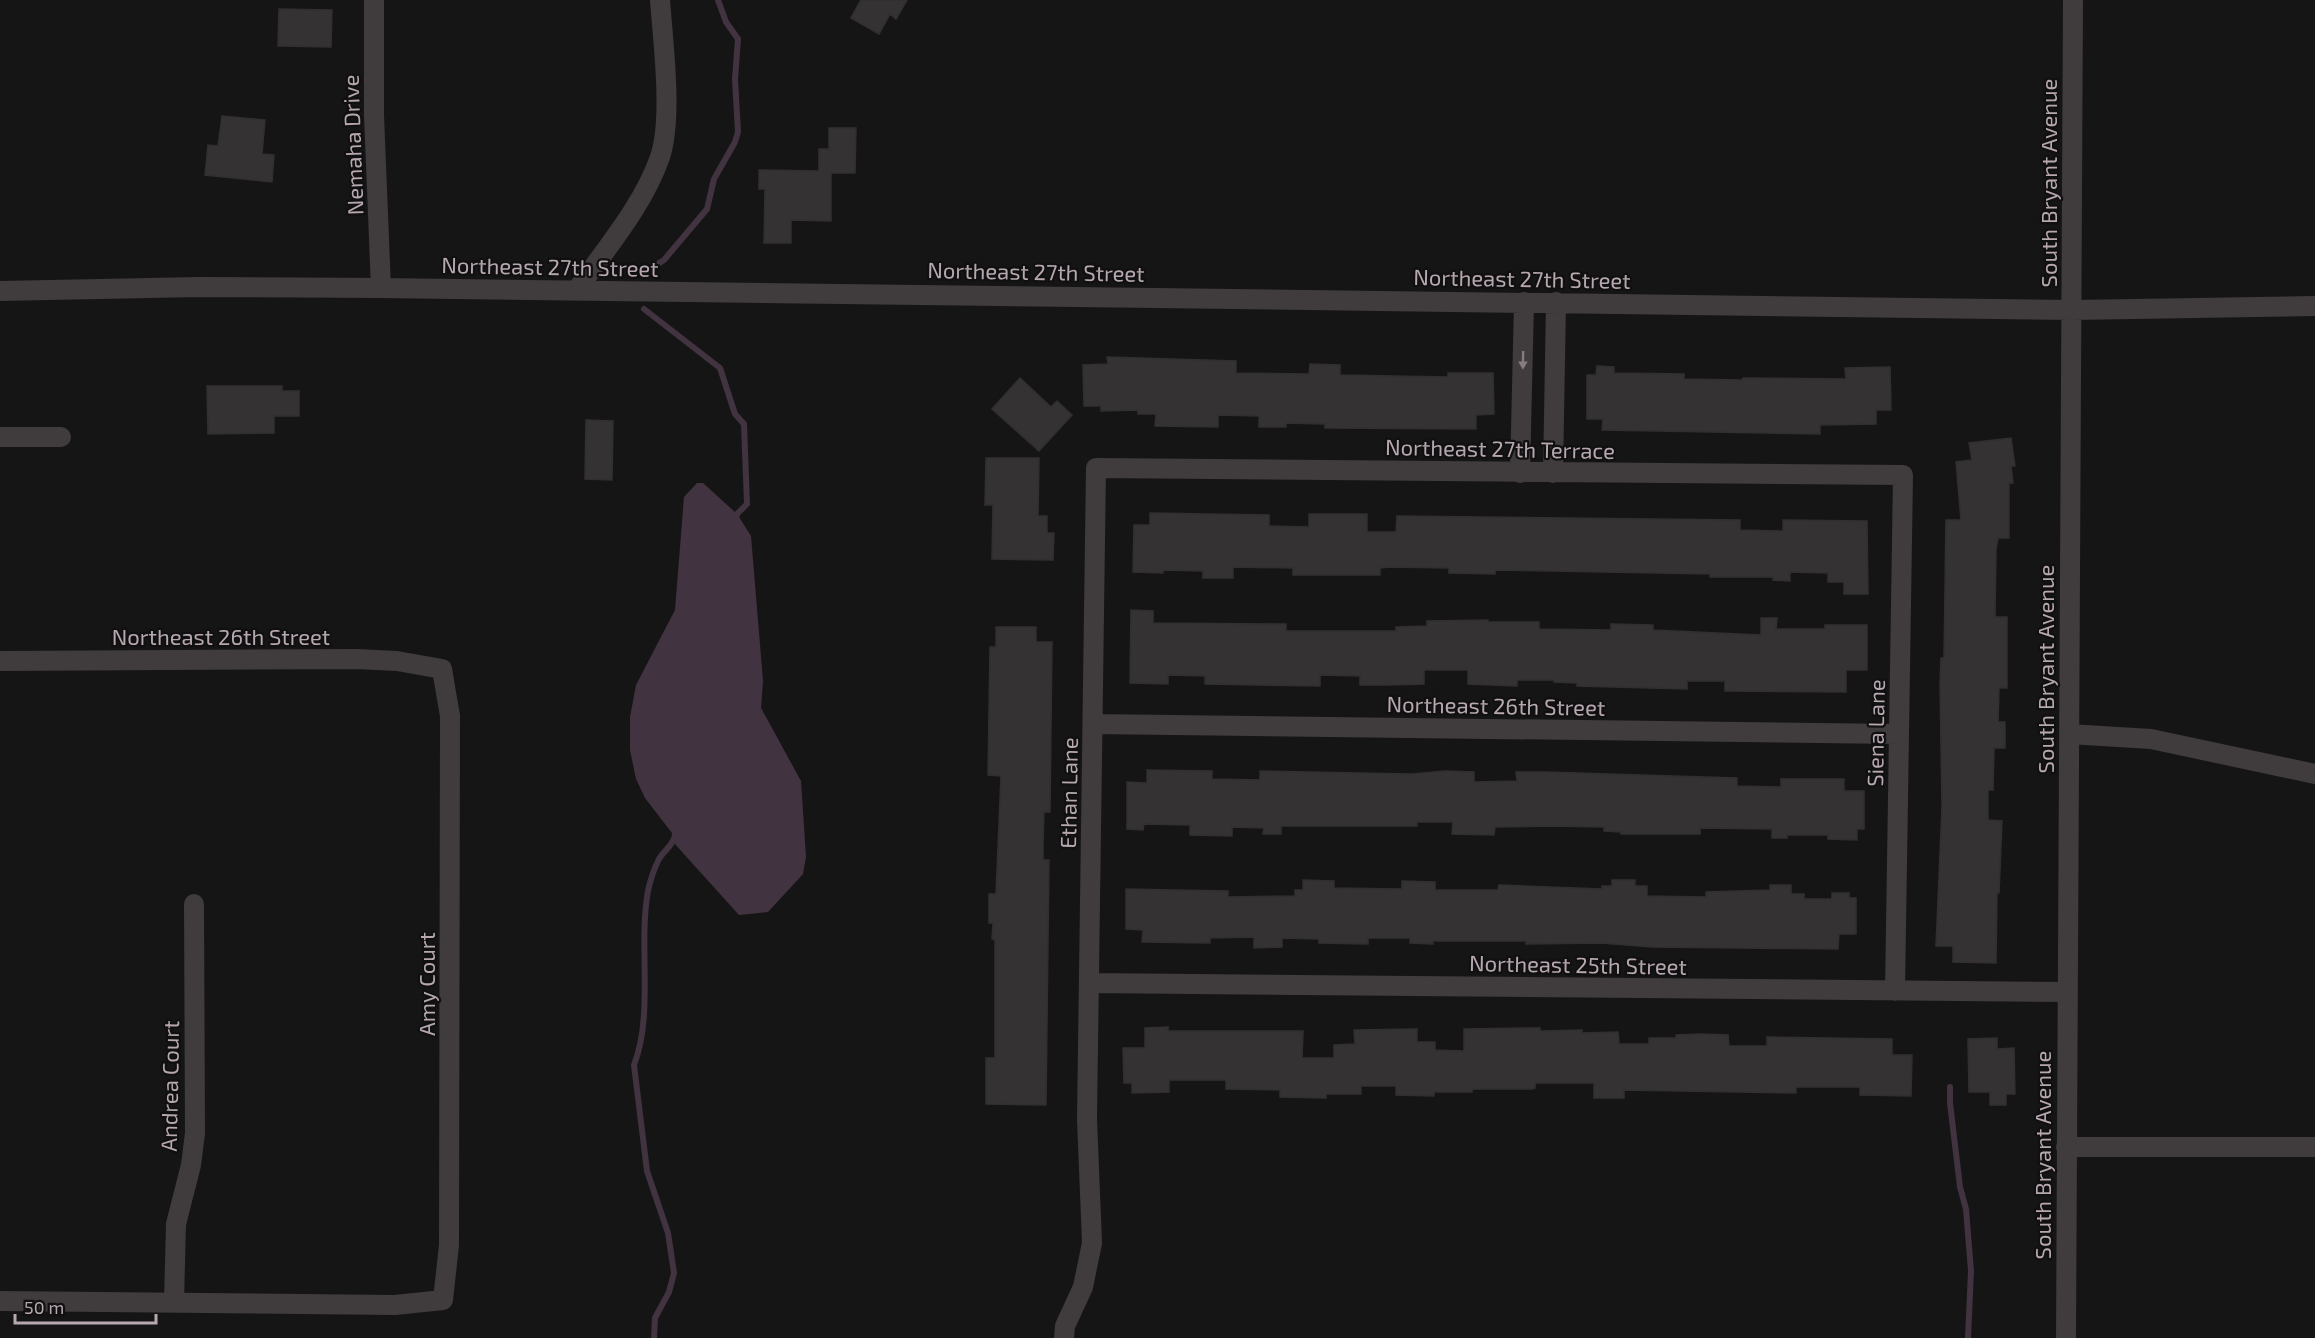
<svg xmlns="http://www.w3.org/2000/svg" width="2315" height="1338" font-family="'Exo 2',sans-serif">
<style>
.water{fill:#423340}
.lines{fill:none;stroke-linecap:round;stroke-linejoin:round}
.stream{stroke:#423340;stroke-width:6}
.building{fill:#353233;stroke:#322f30;stroke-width:1.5}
.minor{stroke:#403b3d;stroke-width:20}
.oneway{fill:#877c82}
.labels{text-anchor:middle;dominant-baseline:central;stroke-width:4.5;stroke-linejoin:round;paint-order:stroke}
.street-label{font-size:22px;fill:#b6a7b0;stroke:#111010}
</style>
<rect width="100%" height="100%" fill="#161515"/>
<path class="water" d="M 697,483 L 703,483 L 737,514 L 751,536 L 763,681 L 761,708 L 801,781 L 806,857 L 803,874 L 768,912 L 739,915 L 674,843 L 672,833 L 645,798 L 636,779 L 630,750 L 630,717 L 636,685 L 675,610 L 684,497 Z"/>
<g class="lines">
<path class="stream" d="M 644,273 L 664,260 L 707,209 L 714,179 L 735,142 L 738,132 L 735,79 L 738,39 L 726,22 L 718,0
M 644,309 L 720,368 L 735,414 L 744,424 L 747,504 L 737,514 L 736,521
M 1950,1087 L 1950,1103 L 1960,1187 L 1966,1209 L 1971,1271 L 1968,1338
M 654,1338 L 655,1318 L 669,1292 L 674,1273 L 668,1233 L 647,1171 L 634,1065 C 654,1014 638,945 648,891 C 650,882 654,869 658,861 C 663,850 673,847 675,835"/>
</g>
<path class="building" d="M 861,0 L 907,0 L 896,19 L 890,14 L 879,34 L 851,18 Z
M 279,9 L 332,10 L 331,47 L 278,46 Z
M 222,116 L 265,120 L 262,154 L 274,155 L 272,182 L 205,175 L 208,145 L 218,146 Z
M 829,128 L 856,128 L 855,173 L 831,173 L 831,221 L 791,220 L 791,243 L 764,243 L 765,189 L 759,189 L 759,170 L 819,171 L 819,149 L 829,149 Z
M 1107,357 L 1236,361 L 1236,373 L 1309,374 L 1310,364 L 1340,365 L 1340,375 L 1448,377 L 1448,373 L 1493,373 L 1494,414 L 1476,415 L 1476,429 L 1325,428 L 1325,424 L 1286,423 L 1286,427 L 1259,427 L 1259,416 L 1218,415 L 1218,427 L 1155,426 L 1156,414 L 1138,414 L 1138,410 L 1101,411 L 1101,406 L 1084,406 L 1083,365 L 1108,364 Z
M 1597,366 L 1614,367 L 1614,373 L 1684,374 L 1684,379 L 1742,380 L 1743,378 L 1846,379 L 1845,368 L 1890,367 L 1891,410 L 1876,410 L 1876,424 L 1820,425 L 1820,434 L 1602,430 L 1603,419 L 1587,419 L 1587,375 L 1596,375 Z
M 1020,378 L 1051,407 L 1057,401 L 1072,415 L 1039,451 L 992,409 Z
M 207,386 L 282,386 L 282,391 L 299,391 L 299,416 L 274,416 L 274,433 L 208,434 Z
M 586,420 L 613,421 L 612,480 L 585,479 Z
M 2011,438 L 2015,466 L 2011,466 L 2013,483 L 2009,483 L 2009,538 L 1998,538 L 1996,550 L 1995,617 L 2007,617 L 2007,688 L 1999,688 L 1998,722 L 2005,722 L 2005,748 L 1994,748 L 1993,790 L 1988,790 L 1988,820 L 2002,821 L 1999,893 L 1997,893 L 1996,963 L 1953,962 L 1953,946 L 1936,946 L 1942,806 L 1940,684 L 1941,658 L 1944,658 L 1946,520 L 1961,520 L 1956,462 L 1972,460 L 1969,443 Z
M 986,458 L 1039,458 L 1038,516 L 1047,516 L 1047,533 L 1054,533 L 1053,560 L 992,559 L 993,505 L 985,505 Z
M 1150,513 L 1269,515 L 1269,526 L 1309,527 L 1309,514 L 1367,514 L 1367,532 L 1396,532 L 1397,516 L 1740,520 L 1740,530 L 1783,531 L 1783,520 L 1867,521 L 1868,594 L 1844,594 L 1844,582 L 1828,582 L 1828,573 L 1790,572 L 1790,581 L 1773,580 L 1773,577 L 1710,577 L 1710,574 L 1495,570 L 1495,574 L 1449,573 L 1449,568 L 1390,567 L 1380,568 L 1380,575 L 1293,575 L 1293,568 L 1233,567 L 1233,578 L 1203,578 L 1203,571 L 1163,570 L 1163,573 L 1133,572 L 1134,525 L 1150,525 Z
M 1131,610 L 1153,611 L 1153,623 L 1286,624 L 1286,631 L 1396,631 L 1396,627 L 1427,626 L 1427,621 L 1488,620 L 1488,622 L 1539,622 L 1539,629 L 1611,630 L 1611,624 L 1653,625 L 1653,630 L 1761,635 L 1761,618 L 1777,618 L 1776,629 L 1825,629 L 1825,625 L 1867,625 L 1867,670 L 1846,670 L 1846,692 L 1725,691 L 1725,681 L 1687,681 L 1687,689 L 1577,686 L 1577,683 L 1554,682 L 1554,680 L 1517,680 L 1517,686 L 1468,684 L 1468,670 L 1424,670 L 1424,684 L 1389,685 L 1360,685 L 1360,676 L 1320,675 L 1320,686 L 1205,684 L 1205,676 L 1168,675 L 1168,684 L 1130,683 Z
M 996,627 L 1036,627 L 1036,642 L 1052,642 L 1050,812 L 1044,812 L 1043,843 L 1043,860 L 1049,860 L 1046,1105 L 986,1104 L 986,1058 L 995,1058 L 995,940 L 992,939 L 993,923 L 989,923 L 989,894 L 996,894 L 1001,776 L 988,775 L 990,647 L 996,647 Z
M 1147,770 L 1212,771 L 1212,779 L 1260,780 L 1260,771 L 1412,774 L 1445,771 L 1474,772 L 1474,782 L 1517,781 L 1516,772 L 1545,772 L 1737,778 L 1737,786 L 1781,787 L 1781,779 L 1844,779 L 1844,791 L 1864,791 L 1864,829 L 1857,829 L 1857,840 L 1828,839 L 1828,835 L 1787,835 L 1787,838 L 1772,838 L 1772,829 L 1700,828 L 1700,834 L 1621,834 L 1621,832 L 1604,831 L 1604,827 L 1553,826 L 1495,827 L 1494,835 L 1452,834 L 1453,822 L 1417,822 L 1417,826 L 1281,826 L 1281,834 L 1263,834 L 1264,828 L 1232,827 L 1232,836 L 1190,835 L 1190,825 L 1144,824 L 1143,830 L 1127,829 L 1127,782 L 1147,783 Z
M 1303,880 L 1334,881 L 1334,888 L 1402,889 L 1402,881 L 1435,882 L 1435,890 L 1498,890 L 1499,885 L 1602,889 L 1602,886 L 1612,886 L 1612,880 L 1635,880 L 1635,886 L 1647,886 L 1647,896 L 1706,897 L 1706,892 L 1770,890 L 1770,885 L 1791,885 L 1791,894 L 1804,894 L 1804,899 L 1832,899 L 1832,893 L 1849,893 L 1849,898 L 1856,898 L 1856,934 L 1839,934 L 1838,949 L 1652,947 L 1601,943 L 1526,944 L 1526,941 L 1433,941 L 1433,944 L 1410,943 L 1410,938 L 1368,938 L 1368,944 L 1319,943 L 1319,939 L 1282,938 L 1282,947 L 1254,948 L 1254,937 L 1210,938 L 1210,943 L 1142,942 L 1143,930 L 1126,929 L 1126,889 L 1228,891 L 1228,897 L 1295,896 L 1295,890 L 1303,890 Z
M 1168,1027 L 1168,1031 L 1303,1031 L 1302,1058 L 1334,1058 L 1334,1045 L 1355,1044 L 1354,1030 L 1417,1029 L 1417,1042 L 1435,1042 L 1435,1050 L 1464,1051 L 1464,1029 L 1531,1028 L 1540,1028 L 1540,1031 L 1582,1030 L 1582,1033 L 1618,1032 L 1619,1044 L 1649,1044 L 1649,1038 L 1676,1038 L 1676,1035 L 1701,1034 L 1728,1035 L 1729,1046 L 1767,1046 L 1767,1037 L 1892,1039 L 1892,1055 L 1912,1055 L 1911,1096 L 1860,1095 L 1860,1087 L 1796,1087 L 1796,1093 L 1624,1090 L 1624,1098 L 1594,1098 L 1594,1083 L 1535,1083 L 1535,1088 L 1532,1089 L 1472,1089 L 1472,1092 L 1434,1092 L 1434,1096 L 1396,1095 L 1396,1086 L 1361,1086 L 1361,1094 L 1326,1094 L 1326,1098 L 1280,1097 L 1280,1090 L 1226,1089 L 1226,1080 L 1169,1080 L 1169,1092 L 1132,1093 L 1132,1083 L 1124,1083 L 1123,1048 L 1145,1048 L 1145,1028 Z
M 1997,1038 L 1997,1049 L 2014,1048 L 2015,1094 L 2006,1094 L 2006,1105 L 1990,1105 L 1990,1092 L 1969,1092 L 1968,1039 Z"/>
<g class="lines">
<path class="minor" d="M 374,0 L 374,115 L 381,288
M 577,290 C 606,248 643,206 660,157 C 673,118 663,42 660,0
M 0,291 L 199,287 L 381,288 L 2072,310 L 2315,306
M 0,437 L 61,437
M 1520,473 L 1524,302
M 1553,473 L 1556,302
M 0,661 L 356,659 L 397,661 L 442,669 L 450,716 L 449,1245 L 443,1300 L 395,1305 L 0,1301
M 1093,724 L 1898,734
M 2069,734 L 2151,739 L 2315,774
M 1089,983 L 2067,992
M 2066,1147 L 2315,1147
M 174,1302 L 176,1224 L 191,1165 L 195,1133 L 194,904
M 1064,1338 L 1065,1326 L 1083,1287 L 1092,1243 L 1087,1119 L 1096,468 L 1903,475 L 1895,991
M 2066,1338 L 2073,0"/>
</g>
<defs><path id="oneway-solid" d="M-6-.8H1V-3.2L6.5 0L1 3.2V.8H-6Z" transform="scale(1.5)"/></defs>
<use class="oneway" href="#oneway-solid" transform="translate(1523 360) rotate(91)"/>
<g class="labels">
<g class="street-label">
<text transform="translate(352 145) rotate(-92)">Nemaha Drive</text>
<text transform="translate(2048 183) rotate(-90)">South Bryant Avenue</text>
<text transform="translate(550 266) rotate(1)">Northeast 27th Street</text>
<text transform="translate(1036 271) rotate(1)">Northeast 27th Street</text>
<text transform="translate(1522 278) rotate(1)">Northeast 27th Street</text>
<text transform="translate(1500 448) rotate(1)">Northeast 27th Terrace</text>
<text x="221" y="636">Northeast 26th Street</text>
<text transform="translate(2045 669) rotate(-90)">South Bryant Avenue</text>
<text transform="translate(1496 705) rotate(1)">Northeast 26th Street</text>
<text transform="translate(1875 733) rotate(-89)">Siena Lane</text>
<text transform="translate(1068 793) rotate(-89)">Ethan Lane</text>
<text transform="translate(1578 964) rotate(1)">Northeast 25th Street</text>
<text transform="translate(426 984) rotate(-90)">Amy Court</text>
<text transform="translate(169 1086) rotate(-89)">Andrea Court</text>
<text transform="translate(2042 1155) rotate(-90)">South Bryant Avenue</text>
</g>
</g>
<path d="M15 1314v9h141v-9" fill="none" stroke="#b6a7b0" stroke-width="3"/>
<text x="24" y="1314" font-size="18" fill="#b6a7b0" stroke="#111010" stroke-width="4.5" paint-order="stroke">50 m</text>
</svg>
